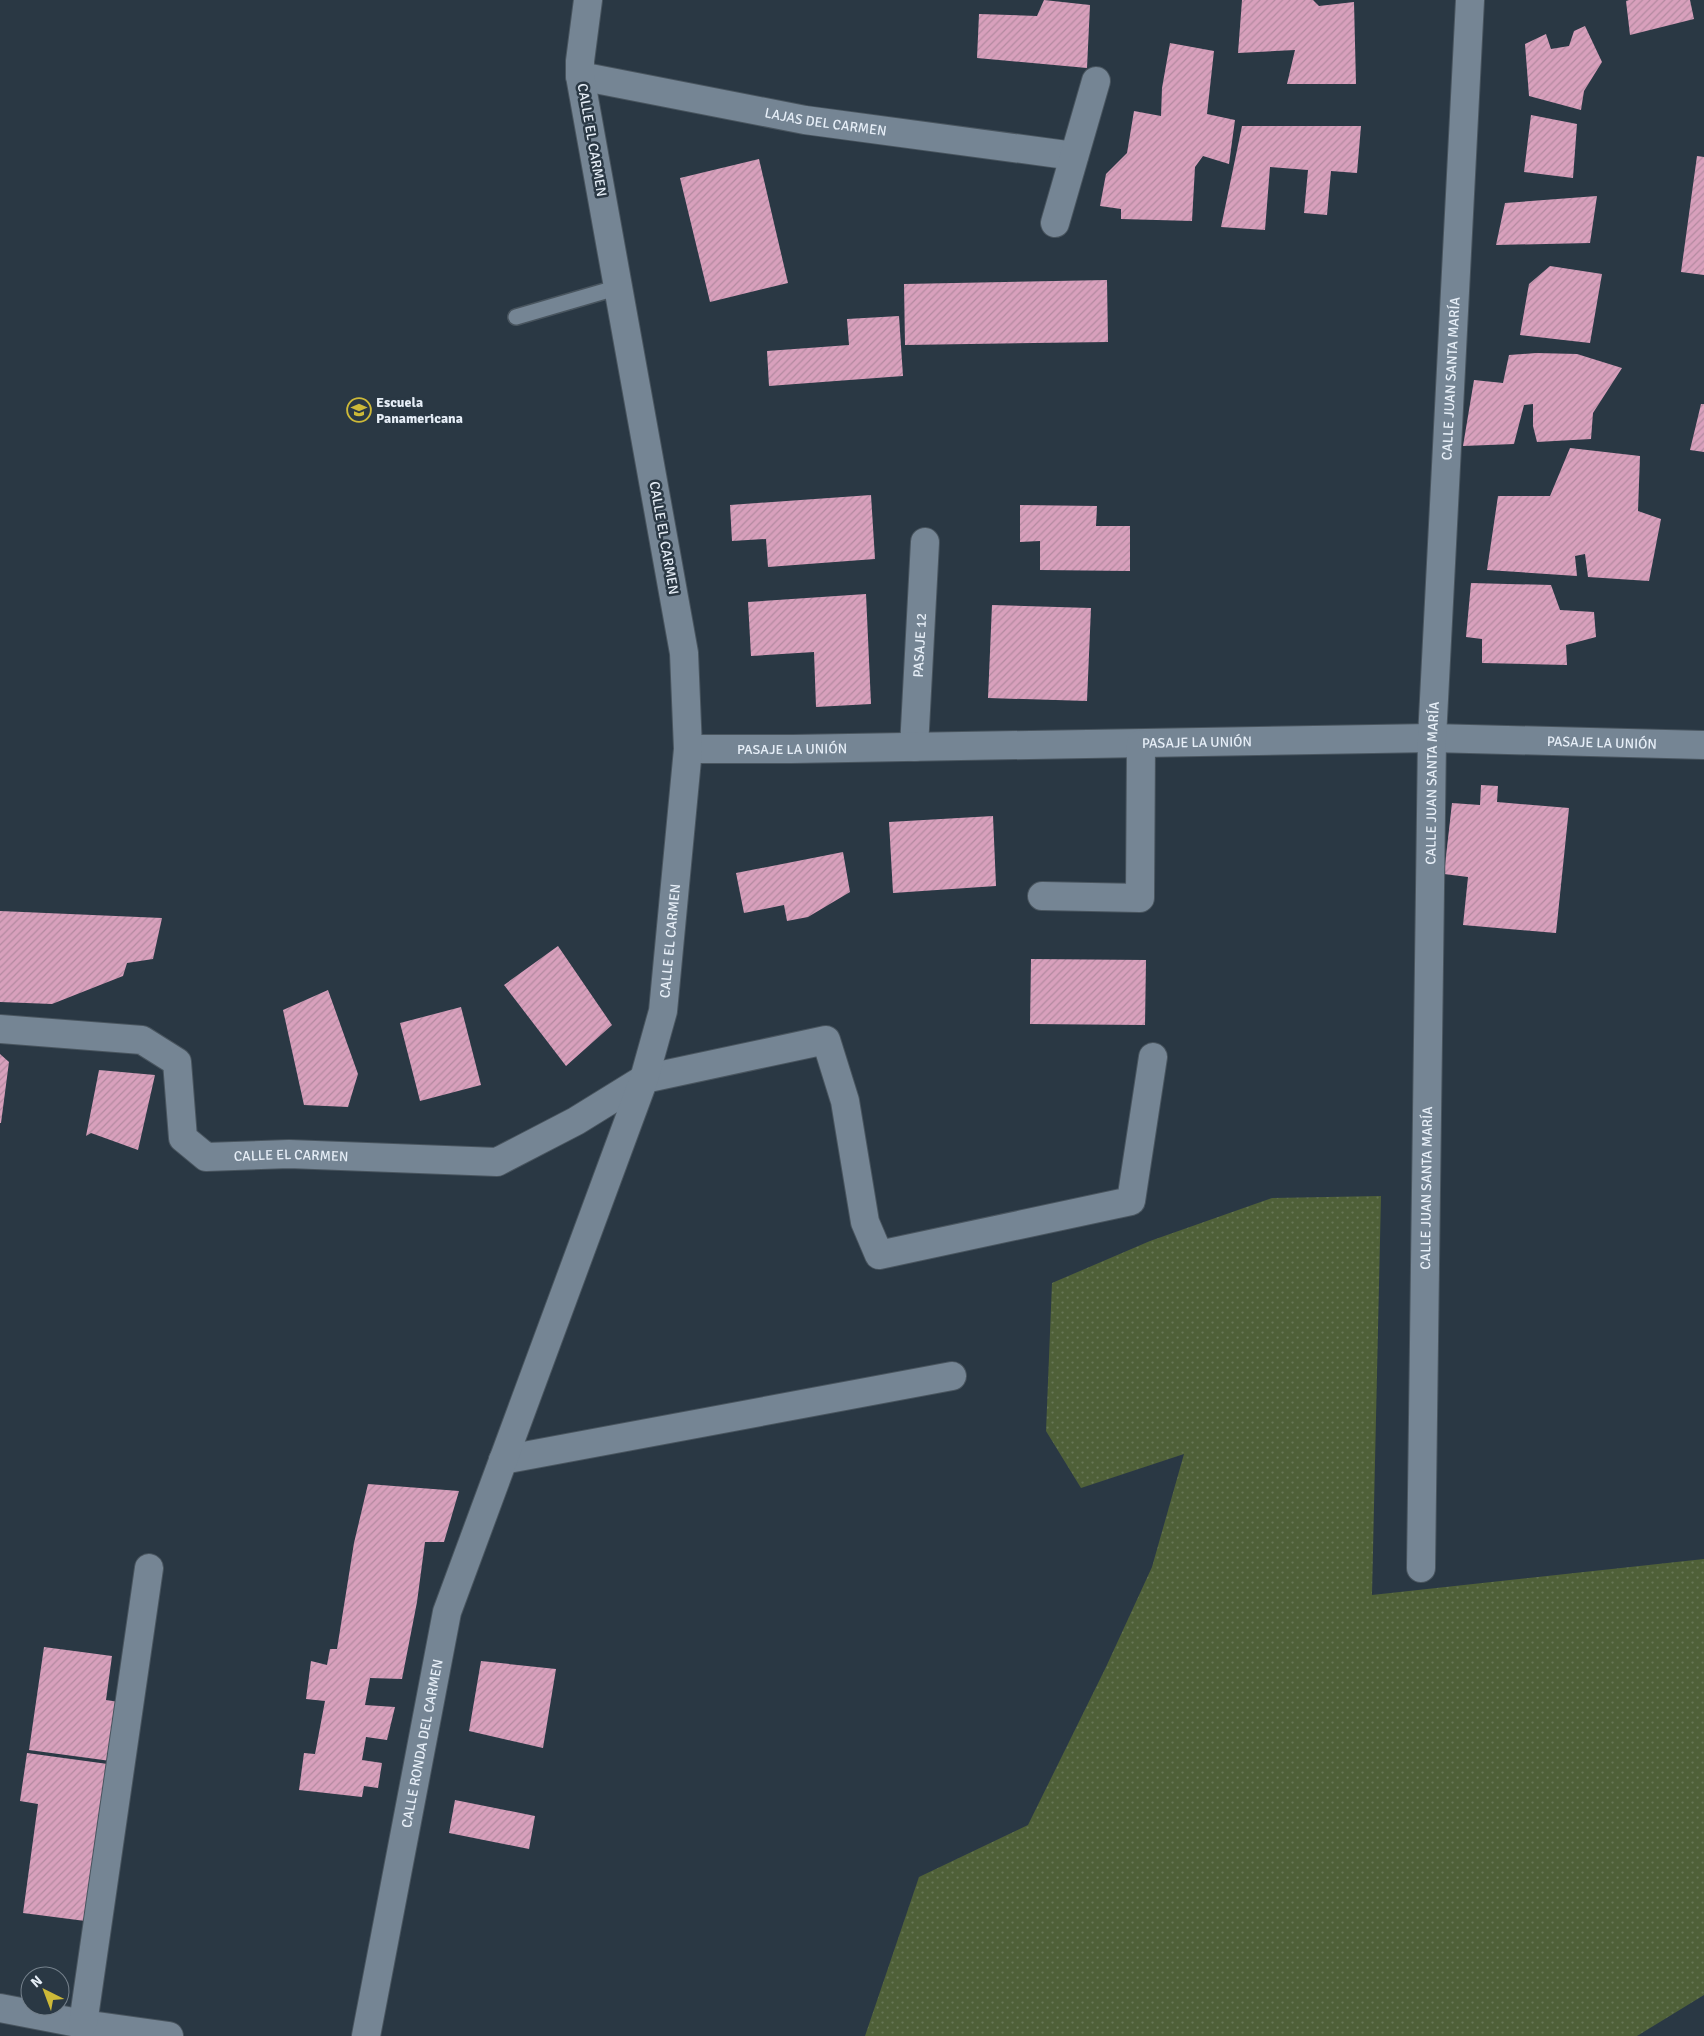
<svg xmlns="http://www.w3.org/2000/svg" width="1704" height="2036" font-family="Signika,sans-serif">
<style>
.park{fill:url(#park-dots)}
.building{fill:url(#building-hatch)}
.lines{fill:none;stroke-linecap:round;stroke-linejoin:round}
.lane-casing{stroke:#49555f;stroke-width:18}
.street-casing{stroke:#49555f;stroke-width:30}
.lane{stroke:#758594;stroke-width:15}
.street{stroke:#758594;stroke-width:28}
.labels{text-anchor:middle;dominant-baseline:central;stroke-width:5;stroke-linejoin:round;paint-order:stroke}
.street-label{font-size:14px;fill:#e6eef7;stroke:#2a3844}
.poi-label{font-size:14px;font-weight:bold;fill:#e6eef7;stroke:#2a3844;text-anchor:start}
</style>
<defs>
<pattern id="park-dots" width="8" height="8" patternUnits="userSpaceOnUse" patternTransform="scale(1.25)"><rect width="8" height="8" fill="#4f6038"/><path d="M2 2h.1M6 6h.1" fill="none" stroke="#687756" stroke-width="1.8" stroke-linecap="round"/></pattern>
<pattern id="building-hatch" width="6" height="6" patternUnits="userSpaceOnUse" patternTransform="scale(1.25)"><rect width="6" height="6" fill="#d8a0bc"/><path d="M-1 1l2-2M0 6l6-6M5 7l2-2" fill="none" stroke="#b38aa0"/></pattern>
</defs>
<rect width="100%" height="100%" fill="#2a3844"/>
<path class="park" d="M 1381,1196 L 1372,1595 L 1704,1559 L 1704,1995 L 1637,2036 L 865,2036 L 919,1877 L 1028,1825 L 1106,1667 L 1152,1567 L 1184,1454 L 1081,1488 L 1046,1431 L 1052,1283 L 1150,1241 L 1272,1198 Z"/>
<path class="building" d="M 1044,0 L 1090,5 L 1087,68 L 977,58 L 979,14 L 1037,16 Z
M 1242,0 L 1313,0 L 1319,6 L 1354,2 L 1356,84 L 1287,84 L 1295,50 L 1238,53 Z
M 1629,0 L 1690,0 L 1694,19 L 1630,35 L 1626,1 Z
M 1585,26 L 1602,62 L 1584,91 L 1581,110 L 1529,96 L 1525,44 L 1546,34 L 1551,49 L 1569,46 L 1574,31 Z
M 1170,43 L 1214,51 L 1207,114 L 1235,120 L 1229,164 L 1203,156 L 1195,167 L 1192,221 L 1121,219 L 1121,209 L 1100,206 L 1106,174 L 1127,153 L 1134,111 L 1161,116 L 1162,88 Z
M 1531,115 L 1577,124 L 1573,178 L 1524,172 Z
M 1242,126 L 1361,126 L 1357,173 L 1331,171 L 1327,215 L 1304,213 L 1308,170 L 1270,167 L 1265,230 L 1221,227 Z
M 1697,156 L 1704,157 L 1704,275 L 1681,272 Z
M 759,159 L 788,283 L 710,302 L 680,178 Z
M 1597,196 L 1590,243 L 1496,245 L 1505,203 Z
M 1550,266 L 1602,274 L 1590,343 L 1520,335 L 1529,284 Z
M 1107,280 L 1108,342 L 905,345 L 904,284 Z
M 899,316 L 903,376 L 769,386 L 767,351 L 849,345 L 847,319 Z
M 1536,353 L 1577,354 L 1622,368 L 1593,413 L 1591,439 L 1537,442 L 1533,426 L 1533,404 L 1524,405 L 1514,444 L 1463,446 L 1474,380 L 1503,383 L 1509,355 Z
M 1701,404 L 1704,404 L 1704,452 L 1690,450 Z
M 1570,448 L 1640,456 L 1638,511 L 1661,519 L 1649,581 L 1588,577 L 1585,554 L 1575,556 L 1577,576 L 1487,570 L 1498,496 L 1550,496 Z
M 871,495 L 875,559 L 768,567 L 766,539 L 732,541 L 730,505 Z
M 1020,505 L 1097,506 L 1096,526 L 1130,526 L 1130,571 L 1040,570 L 1040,541 L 1020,542 Z
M 1471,583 L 1551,585 L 1560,610 L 1594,612 L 1596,637 L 1566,645 L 1567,665 L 1482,663 L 1482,639 L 1466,637 Z
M 866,594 L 871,704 L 816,707 L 814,652 L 751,656 L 748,602 Z
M 992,605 L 1091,608 L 1087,701 L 988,698 Z
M 1481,785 L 1498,786 L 1497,802 L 1569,808 L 1556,933 L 1463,925 L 1468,877 L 1444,874 L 1452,803 L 1480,805 Z
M 993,816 L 996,886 L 893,893 L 889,822 Z
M 843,852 L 850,892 L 808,917 L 787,921 L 784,905 L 744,913 L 736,873 Z
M 0,911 L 162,918 L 153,959 L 127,963 L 123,976 L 52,1004 L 0,1002 Z
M 558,946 L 612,1025 L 566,1066 L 504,985 Z
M 1031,959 L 1146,960 L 1145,1025 L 1030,1024 Z
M 328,990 L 358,1074 L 348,1107 L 304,1105 L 283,1010 Z
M 461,1007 L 481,1085 L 420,1101 L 400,1023 Z
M 0,1054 L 9,1062 L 1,1123 L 0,1123 Z
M 99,1070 L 155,1075 L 138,1150 L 91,1133 L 86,1136 Z
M 368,1484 L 459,1491 L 444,1542 L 425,1542 L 417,1602 L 402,1679 L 370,1678 L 365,1705 L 395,1707 L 387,1740 L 366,1737 L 362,1760 L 382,1763 L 378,1788 L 364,1786 L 362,1797 L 299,1790 L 304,1753 L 315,1754 L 325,1701 L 306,1699 L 311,1661 L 327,1665 L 330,1649 L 337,1649 L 354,1543 Z
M 44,1647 L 112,1656 L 106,1700 L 126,1703 L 118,1762 L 29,1750 Z
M 481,1661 L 556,1669 L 543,1748 L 469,1731 Z
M 27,1753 L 115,1765 L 93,1922 L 23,1913 L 38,1804 L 20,1801 Z
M 455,1800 L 535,1816 L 529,1849 L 449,1833 Z"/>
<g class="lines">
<g class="lane-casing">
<path id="lane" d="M 516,317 L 619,287"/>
</g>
<g class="street-casing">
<g id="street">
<path id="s1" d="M 580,76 L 805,120 L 1074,156"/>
<path d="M 1055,223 L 1096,81"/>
<path id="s2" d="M 914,747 L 925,542"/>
<path id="s3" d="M 688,749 L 792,749 L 1432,738 L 1704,745"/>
<path d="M 1042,896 L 1140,898 L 1141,744"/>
<path id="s4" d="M 0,1029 L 142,1040 L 177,1062 L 183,1138 L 206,1157 L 289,1154 L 497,1162 L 576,1121 L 644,1079 L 826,1040 L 845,1101 L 865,1222 L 879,1255 L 1131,1201 L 1153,1057"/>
<path d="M 503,1460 L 952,1376"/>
<path id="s5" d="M 1421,1568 L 1432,738 L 1470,0"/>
<path d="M 0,2008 L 83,2024 L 169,2036"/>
<path d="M 83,2024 L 149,1568"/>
<path id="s6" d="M 366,2036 L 447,1612 L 644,1079 L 663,1011 L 688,749 L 684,653 L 580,76 L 580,61 L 588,0"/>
</g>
</g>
<use href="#lane" class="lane"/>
<use href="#street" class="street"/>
</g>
<defs>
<g id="school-ring" transform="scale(1.25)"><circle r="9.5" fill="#2a3844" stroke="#cdb938" stroke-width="1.5"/><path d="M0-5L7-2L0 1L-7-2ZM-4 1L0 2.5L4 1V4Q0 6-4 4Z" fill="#cdb938"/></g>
</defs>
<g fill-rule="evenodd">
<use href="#school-ring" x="359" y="410"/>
</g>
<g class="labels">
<g class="street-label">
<text stroke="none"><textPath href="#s1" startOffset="250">LAJAS DEL CARMEN</textPath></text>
<text transform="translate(592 140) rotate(80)">CALLE EL CARMEN</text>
<text stroke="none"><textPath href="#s5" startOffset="1190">CALLE JUAN SANTA MARÍA</textPath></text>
<text transform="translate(664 538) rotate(80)">CALLE EL CARMEN</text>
<text stroke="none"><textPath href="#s2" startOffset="102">PASAJE 12</textPath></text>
<text stroke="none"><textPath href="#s3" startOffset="914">PASAJE LA UNIÓN</textPath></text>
<text stroke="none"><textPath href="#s3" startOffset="509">PASAJE LA UNIÓN</textPath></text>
<text stroke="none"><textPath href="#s3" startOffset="104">PASAJE LA UNIÓN</textPath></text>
<text stroke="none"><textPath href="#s5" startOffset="785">CALLE JUAN SANTA MARÍA</textPath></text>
<text stroke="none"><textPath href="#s6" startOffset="1141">CALLE EL CARMEN</textPath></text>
<text stroke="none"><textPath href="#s4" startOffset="375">CALLE EL CARMEN</textPath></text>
<text stroke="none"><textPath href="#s5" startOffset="380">CALLE JUAN SANTA MARÍA</textPath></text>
<text stroke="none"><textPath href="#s6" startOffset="298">CALLE RONDA DEL CARMEN</textPath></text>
</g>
<g class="poi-label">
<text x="376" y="402">Escuela<tspan x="376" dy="16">Panamericana</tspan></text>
</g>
</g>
<g transform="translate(45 1991) rotate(318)"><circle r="24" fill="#2a3844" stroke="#75818c"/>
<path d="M0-4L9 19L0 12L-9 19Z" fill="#cdb938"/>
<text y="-8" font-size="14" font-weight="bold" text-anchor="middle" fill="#e6eef7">N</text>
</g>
</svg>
